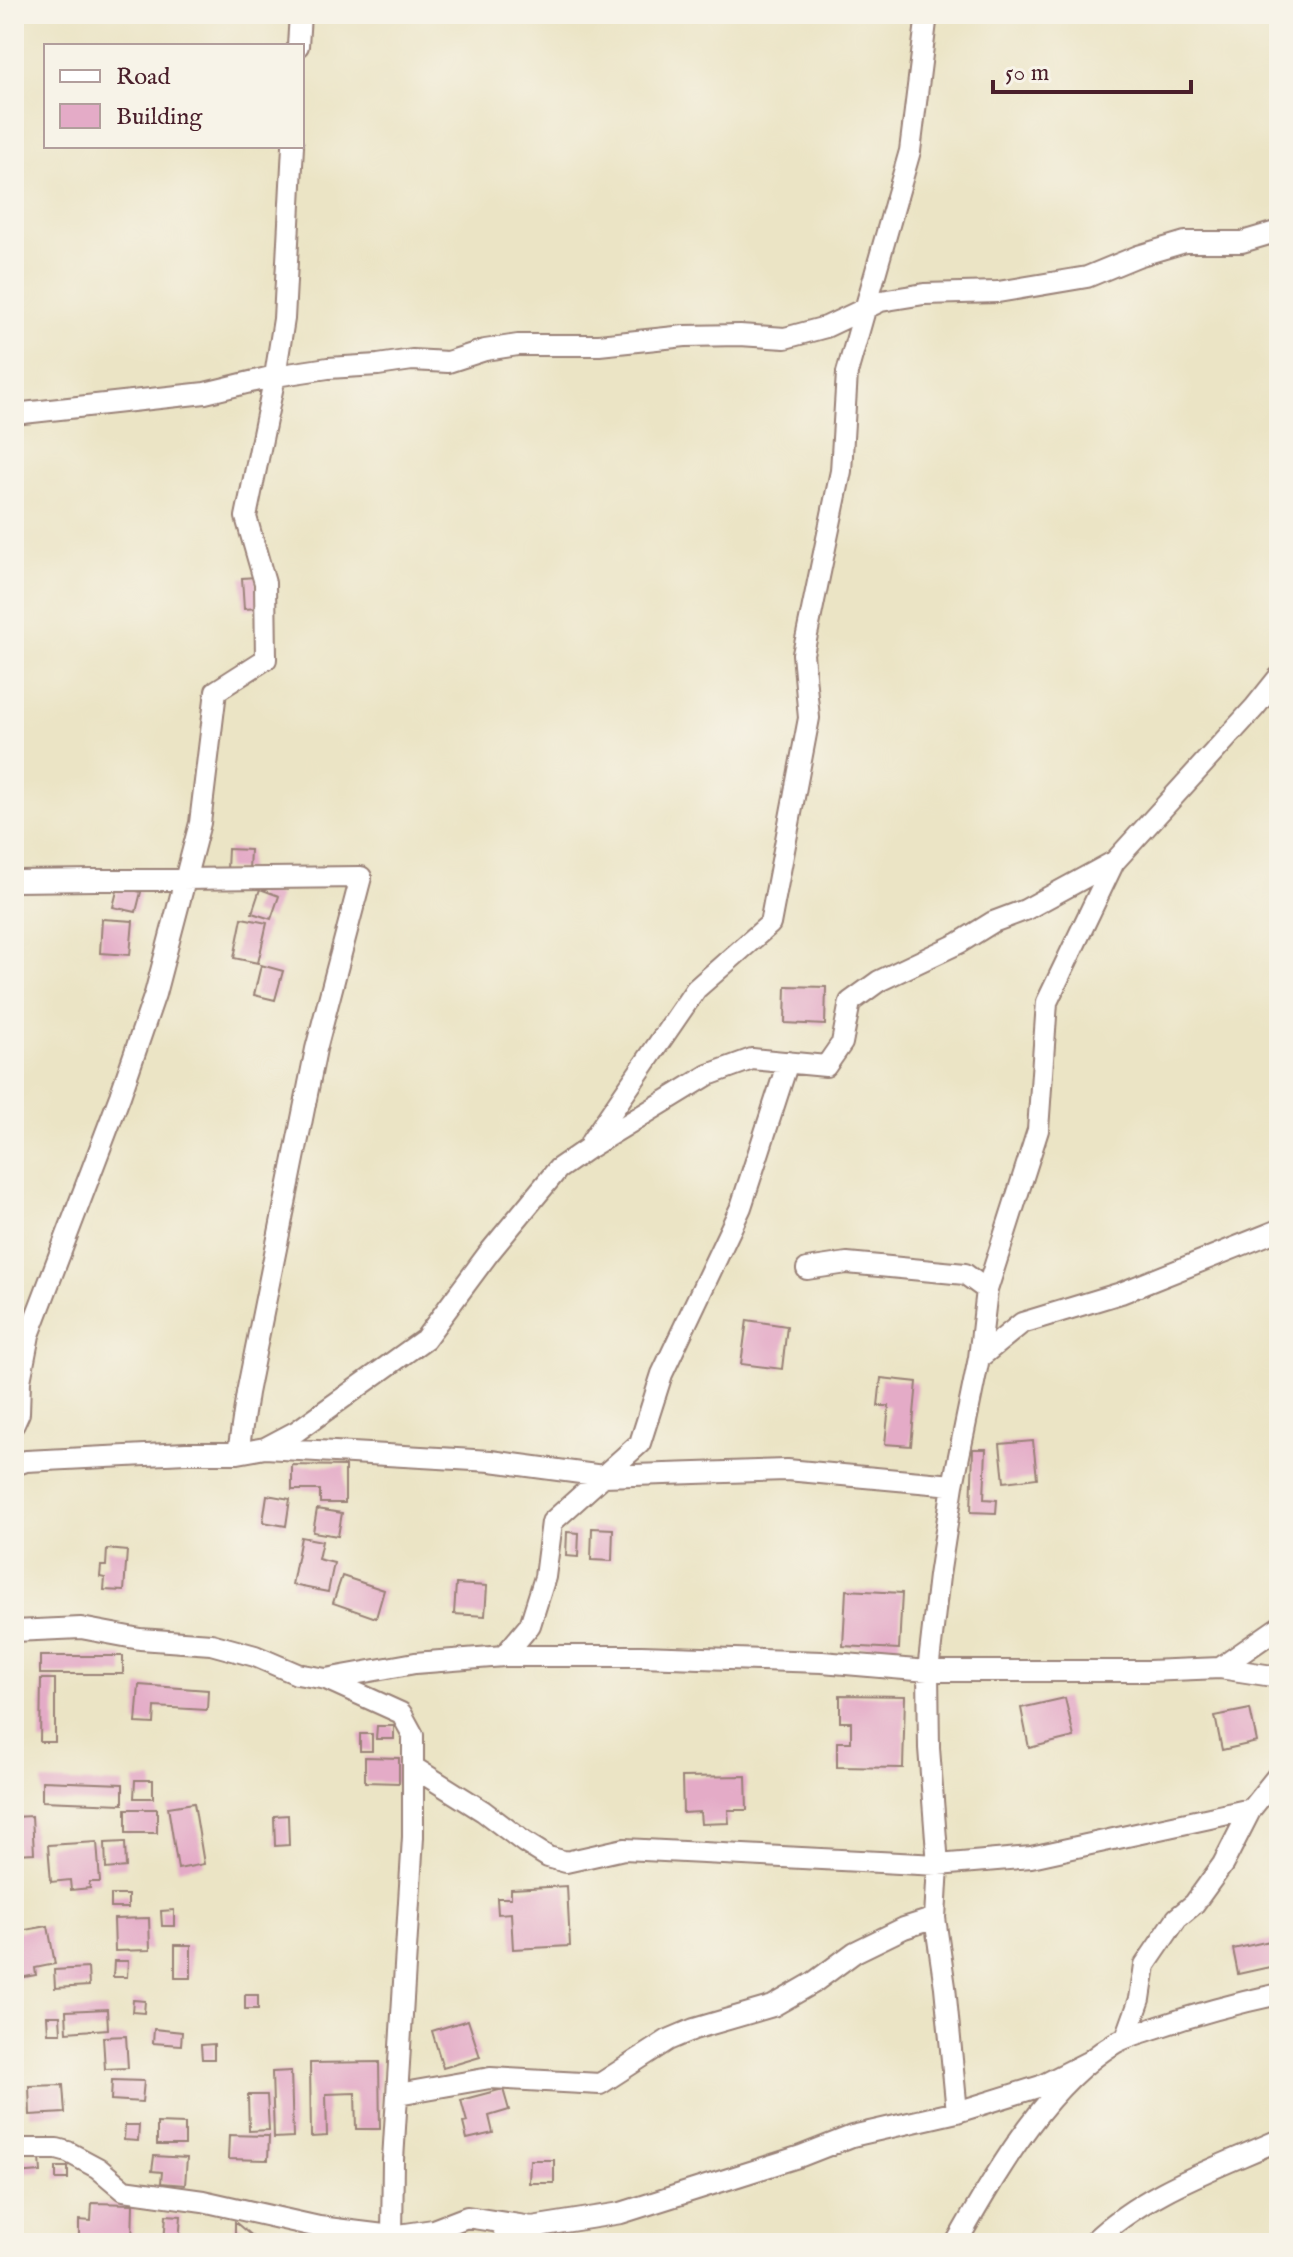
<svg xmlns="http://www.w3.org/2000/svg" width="1293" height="2257" font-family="'IM FELL English',serif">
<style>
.building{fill:#e4abc7}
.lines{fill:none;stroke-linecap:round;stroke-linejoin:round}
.minor-casing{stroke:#9a8278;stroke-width:24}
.minor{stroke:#fff;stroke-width:20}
</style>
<rect width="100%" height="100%" fill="#f7f3e8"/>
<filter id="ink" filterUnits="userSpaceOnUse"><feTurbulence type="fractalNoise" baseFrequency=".0125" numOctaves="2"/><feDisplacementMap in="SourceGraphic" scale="16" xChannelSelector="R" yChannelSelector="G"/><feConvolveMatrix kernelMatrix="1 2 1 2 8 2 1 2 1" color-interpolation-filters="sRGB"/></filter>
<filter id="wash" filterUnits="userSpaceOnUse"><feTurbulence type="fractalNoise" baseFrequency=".006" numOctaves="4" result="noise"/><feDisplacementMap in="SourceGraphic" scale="32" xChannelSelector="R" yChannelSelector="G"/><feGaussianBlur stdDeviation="1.8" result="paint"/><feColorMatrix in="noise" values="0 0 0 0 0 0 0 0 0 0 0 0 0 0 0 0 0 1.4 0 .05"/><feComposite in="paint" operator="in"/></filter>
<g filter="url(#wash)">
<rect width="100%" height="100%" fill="#ebe4c5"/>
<g id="blocks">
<path class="building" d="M 256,577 L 259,608 L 244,609 L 242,578 Z
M 228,849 L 250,850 L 249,870 L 227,869 Z
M 118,887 L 141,892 L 136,912 L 113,907 Z
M 260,889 L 279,896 L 271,919 L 252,913 Z
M 242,918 L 267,923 L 258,963 L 234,958 Z
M 102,919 L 133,921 L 130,955 L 100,953 Z
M 261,965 L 283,971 L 275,1000 L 254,995 Z
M 786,986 L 826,987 L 825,1025 L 785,1023 Z
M 747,1320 L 787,1326 L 782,1369 L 741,1364 Z
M 881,1378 L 917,1382 L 911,1446 L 885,1444 L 889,1406 L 878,1406 Z
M 1033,1441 L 1037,1478 L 1004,1482 L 1000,1444 Z
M 973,1449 L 986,1449 L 984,1499 L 997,1500 L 996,1513 L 971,1512 Z
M 292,1465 L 345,1466 L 345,1503 L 320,1503 L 320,1490 L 292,1490 Z
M 267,1495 L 290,1499 L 286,1526 L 263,1522 Z
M 317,1509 L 342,1513 L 338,1536 L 313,1532 Z
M 592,1528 L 613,1529 L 612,1561 L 591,1560 Z
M 567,1532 L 579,1533 L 578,1557 L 566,1556 Z
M 301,1537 L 322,1541 L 318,1559 L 334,1563 L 328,1592 L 292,1585 Z
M 107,1549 L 127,1551 L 124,1591 L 104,1590 L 105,1578 L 100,1577 L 101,1566 L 106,1566 Z
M 342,1576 L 384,1590 L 376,1618 L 333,1603 Z
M 456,1584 L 487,1586 L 485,1616 L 454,1614 Z
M 846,1590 L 902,1593 L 899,1649 L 843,1646 Z
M 40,1656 L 123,1656 L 123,1674 L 40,1674 Z
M 16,1660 L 20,1702 L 14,1703 L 14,1661 Z
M 41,1679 L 55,1679 L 55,1742 L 40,1742 Z
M 139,1685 L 208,1690 L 207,1710 L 155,1707 L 154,1724 L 136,1723 Z
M 840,1695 L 905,1696 L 903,1768 L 837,1767 L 837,1742 L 851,1742 L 851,1722 L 840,1722 Z
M 1065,1698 L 1074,1737 L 1029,1748 L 1021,1708 Z
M 1250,1709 L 1257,1742 L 1222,1750 L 1215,1716 Z
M 377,1726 L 394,1726 L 394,1739 L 376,1739 Z
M 360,1734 L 372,1734 L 372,1751 L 360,1751 Z
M 365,1757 L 399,1758 L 399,1783 L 365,1782 Z
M 746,1776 L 747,1810 L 728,1810 L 729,1823 L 701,1824 L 700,1812 L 683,1813 L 682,1777 Z
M 135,1780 L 153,1780 L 153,1798 L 134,1798 Z
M 42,1781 L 123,1784 L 123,1804 L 42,1801 Z
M 194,1803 L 204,1864 L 178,1869 L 168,1807 Z
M 126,1809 L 157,1809 L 157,1833 L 126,1833 Z
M 288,1815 L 289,1845 L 275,1846 L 274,1816 Z
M 32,1816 L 34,1853 L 17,1854 L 14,1817 Z
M 97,1842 L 100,1882 L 89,1882 L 90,1888 L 71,1890 L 70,1880 L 51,1882 L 48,1845 Z
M 125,1842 L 126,1867 L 106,1869 L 105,1843 Z
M 567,1886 L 570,1946 L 513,1949 L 511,1913 L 498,1914 L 497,1898 L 511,1898 L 511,1889 Z
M 111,1895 L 128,1895 L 128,1908 L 111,1908 Z
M 174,1910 L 174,1926 L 162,1926 L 161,1911 Z
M 149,1918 L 150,1950 L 115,1951 L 114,1919 Z
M 48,1926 L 55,1964 L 35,1968 L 36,1975 L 14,1979 L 14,1932 Z
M 1279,1939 L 1279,1965 L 1238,1974 L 1233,1949 Z
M 175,1945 L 191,1945 L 191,1978 L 175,1978 Z
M 114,1961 L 128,1961 L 127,1977 L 113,1977 Z
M 88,1968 L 89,1986 L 55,1988 L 54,1970 Z
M 245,1995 L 258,1995 L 258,2009 L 245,2009 Z
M 133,2000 L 145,2001 L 144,2013 L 132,2012 Z
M 107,2009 L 108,2029 L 67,2032 L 66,2011 Z
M 47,2016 L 60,2016 L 61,2033 L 48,2033 Z
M 468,2020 L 480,2057 L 443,2068 L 432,2031 Z
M 154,2029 L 182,2032 L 181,2045 L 153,2043 Z
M 126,2036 L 128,2068 L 105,2069 L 103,2037 Z
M 214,2044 L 214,2059 L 202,2059 L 201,2045 Z
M 379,2062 L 380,2129 L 356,2129 L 355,2093 L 326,2094 L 327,2136 L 311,2137 L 310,2063 Z
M 291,2071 L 293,2137 L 274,2138 L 272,2072 Z
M 112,2080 L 144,2081 L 142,2102 L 111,2100 Z
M 63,2085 L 65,2113 L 30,2115 L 29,2086 Z
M 503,2089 L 509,2110 L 489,2116 L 493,2133 L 467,2139 L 463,2123 L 467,2122 L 461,2100 Z
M 248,2095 L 267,2095 L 269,2130 L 249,2131 Z
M 157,2123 L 185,2124 L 185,2145 L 157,2145 Z
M 125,2125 L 139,2125 L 138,2141 L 124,2140 Z
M 229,2135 L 269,2136 L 268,2160 L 228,2159 Z
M 154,2156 L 187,2158 L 185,2185 L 161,2183 L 162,2172 L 152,2171 Z
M 40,2158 L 41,2172 L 15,2174 L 14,2160 Z
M 530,2160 L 554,2160 L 554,2183 L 529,2183 Z
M 56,2167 L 68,2167 L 68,2179 L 56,2179 Z
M 92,2203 L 133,2204 L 132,2243 L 79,2243 L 79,2220 L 91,2221 Z
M 166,2215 L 181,2216 L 179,2243 L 164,2243 Z
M 235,2222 L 260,2243 L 235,2243 Z"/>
</g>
</g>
<g filter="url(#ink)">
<use href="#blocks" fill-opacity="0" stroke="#9a8278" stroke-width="2"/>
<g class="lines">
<g class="minor-casing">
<path id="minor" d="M 298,46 L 300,14
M 14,414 L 205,393 L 275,376 L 328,368 L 378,365 L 412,360 L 448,362 L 485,350 L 518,345 L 599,345 L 685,336 L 740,335 L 785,338 L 826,327 L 881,301 L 924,294 L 998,292 L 1087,277 L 1138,256 L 1185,242 L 1242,242 L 1279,231
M 14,881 L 361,877 L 316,1049 L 247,1393 L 238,1453
M 591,1142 L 696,989 L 770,924 L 809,718 L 803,654 L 841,471 L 847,373 L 910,151 L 927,14
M 807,1269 L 847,1263 L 965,1274 L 987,1290
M 979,1358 L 987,1290 L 1038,1130 L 1047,1002 L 1114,862
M 14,1424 L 19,1413 L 20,1381 L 29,1335 L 120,1096 L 155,994 L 200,823 L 216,691 L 266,659 L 265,583 L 246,517 L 275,376 L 284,319 L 293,146
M 265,1448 L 491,1461 L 603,1476 L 787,1470 L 953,1485
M 14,1465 L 26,1461 L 186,1453 L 238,1453 L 265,1448 L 297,1431 L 425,1339 L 488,1254 L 558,1169 L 587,1149 L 708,1075 L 752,1059 L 826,1066 L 842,1043 L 850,1002 L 879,981 L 959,943 L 993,922 L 1025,910 L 1115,861 L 1255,707 L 1279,677
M 14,1631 L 81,1628 L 140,1639 L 211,1644 L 255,1656 L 297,1674 L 326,1679 L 401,1713 L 413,1735 L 413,1837 L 393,2160 L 392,2236 L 319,2227 L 203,2201 L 124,2190 L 98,2168 L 68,2152 L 57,2149 L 14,2149
M 504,1656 L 530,1625 L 545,1577 L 552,1522 L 640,1443 L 662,1374 L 741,1207 L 788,1062
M 1220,1668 L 1279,1627
M 326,1679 L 415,1663 L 504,1656 L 641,1656 L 822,1662 L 928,1671 L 1148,1671 L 1220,1668 L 1279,1677
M 413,1767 L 483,1811 L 524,1842 L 548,1857 L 566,1862 L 624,1849 L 938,1865 L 1031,1857 L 1251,1809
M 1126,2038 L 1140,1999 L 1145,1965 L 1177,1918 L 1194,1904 L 1223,1864 L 1251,1809 L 1279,1774
M 398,2094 L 490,2078 L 600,2084 L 668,2040 L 694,2029 L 773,2006 L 813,1983 L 855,1952 L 904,1928 L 935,1918
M 957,2112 L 945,1987 L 935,1918 L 938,1865 L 929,1748 L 928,1671 L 939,1576 L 953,1485 L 979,1358 L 1022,1323 L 1121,1293 L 1279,1230
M 504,2231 L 538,2243
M 384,2243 L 392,2236 L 433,2230 L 467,2217 L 532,2227 L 621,2213 L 801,2156 L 852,2136 L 957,2112 L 1041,2086 L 1088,2062
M 956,2243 C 996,2174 1044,2086 1115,2043 C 1127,2036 1141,2033 1155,2028 C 1196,2014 1237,2003 1279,1994
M 1092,2243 C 1144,2192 1214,2169 1279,2140"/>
</g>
<use href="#minor" class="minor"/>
</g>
</g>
<rect width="1293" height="2257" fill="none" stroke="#f7f3e8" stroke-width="48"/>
<rect x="44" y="44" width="260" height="104" fill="#f7f3e8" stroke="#b29e9c" stroke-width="2"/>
<rect x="60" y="70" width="40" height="12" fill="#ffffff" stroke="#b29e9c" stroke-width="2"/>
<text x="116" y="84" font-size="24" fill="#4a1f2b">Road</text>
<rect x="60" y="104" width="40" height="24" fill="#e4abc7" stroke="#b29e9c" stroke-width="2"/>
<text x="116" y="124" font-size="24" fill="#4a1f2b">Building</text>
<path d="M993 80v12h198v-12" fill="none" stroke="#4a1f2b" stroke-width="4"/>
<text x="1005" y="80" font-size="24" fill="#4a1f2b" stroke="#f7f3e8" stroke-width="6" paint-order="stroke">50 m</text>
</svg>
